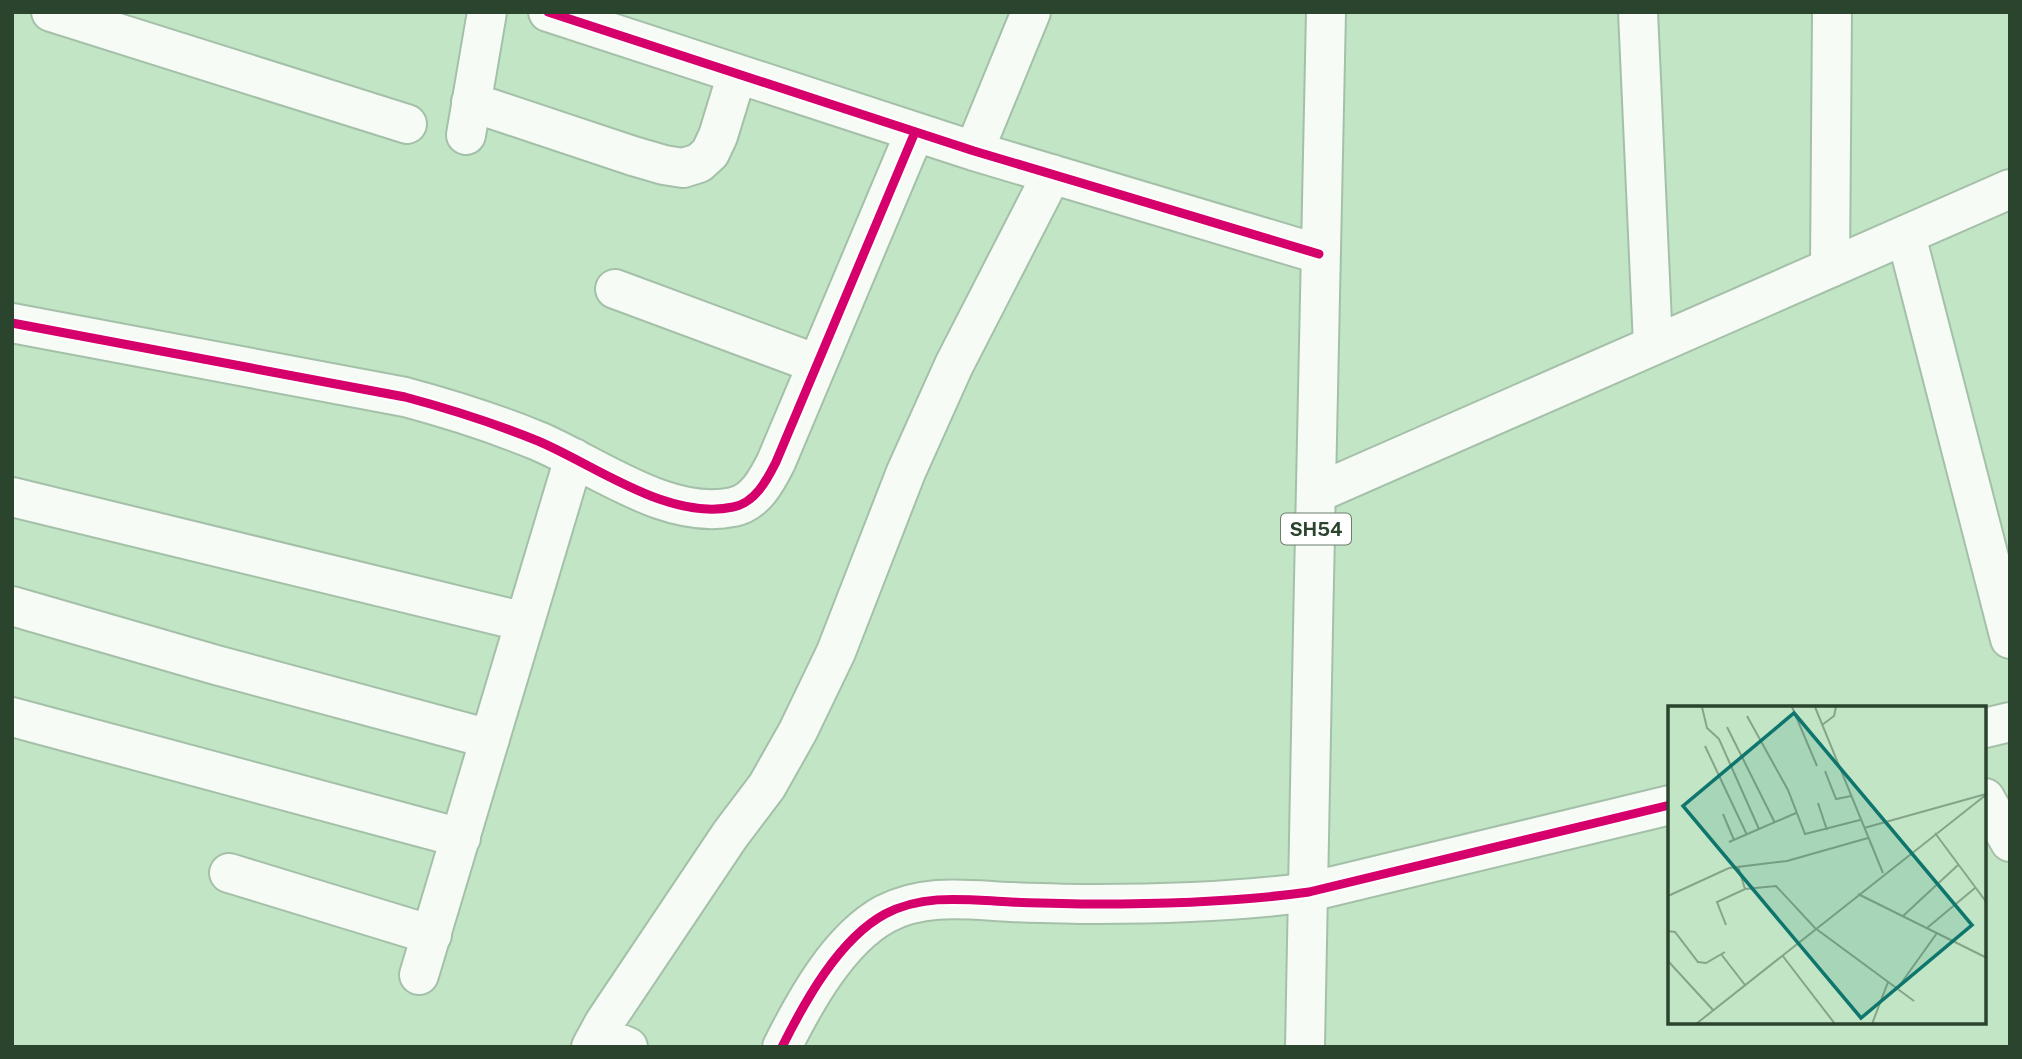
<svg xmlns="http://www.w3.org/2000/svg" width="2022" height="1059" font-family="'Public Sans',sans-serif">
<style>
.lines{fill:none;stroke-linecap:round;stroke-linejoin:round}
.minor-casing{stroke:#a4c0a8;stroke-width:42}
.major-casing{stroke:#a4c0a8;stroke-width:42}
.minor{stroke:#f6fbf6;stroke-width:38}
.major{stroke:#f6fbf6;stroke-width:38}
.cycleway-casing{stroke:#fff;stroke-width:13}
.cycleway{stroke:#d6006c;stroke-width:9}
.labels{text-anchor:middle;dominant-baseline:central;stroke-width:7;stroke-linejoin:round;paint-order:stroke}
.shield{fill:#fff;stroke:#6a7c6c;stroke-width:2}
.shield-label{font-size:19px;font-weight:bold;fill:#2a442d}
.inset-road{fill:none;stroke:#85a589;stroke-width:2}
.view{fill:#0f766e;fill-opacity:0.15;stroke:#0f766e;stroke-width:3.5}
.inset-edge{fill:none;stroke:#2a442d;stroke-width:3.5}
</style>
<rect width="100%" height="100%" fill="#c2e5c6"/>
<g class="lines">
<g class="minor-casing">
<path id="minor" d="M 51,12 L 407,124
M 548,12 L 974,151 L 1319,254
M 1638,12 L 1653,345
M 471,102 L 633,156 L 664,165 L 683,168 L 699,163 L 710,153 L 718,136 L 737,74
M 466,135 L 487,12
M 974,151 L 1031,12
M 1906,235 L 2010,639
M 1830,268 L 1832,12
M 615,289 L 817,364
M 12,323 L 405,397 C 450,409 494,423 538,441 C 595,465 668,521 733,507 C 755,503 767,480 776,462 L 915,132
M 12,497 L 525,622
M 12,606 L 216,665 L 490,739
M 12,717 L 461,838
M 1985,728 L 2010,722
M 1985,798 L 2010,842
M 229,873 L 432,935
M 419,975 L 574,458
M 598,1034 L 628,1047
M 591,1047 L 604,1023 L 730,835 L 767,786 L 798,731 L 836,652 L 906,472 L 954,365 L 1052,174
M 782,1047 C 805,1001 839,939 885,914 C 925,893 968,900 1011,902 C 1039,903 1068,904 1096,904 C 1168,904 1238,902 1309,892 L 1670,805"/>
</g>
<g class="major-casing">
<path id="major" d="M 1317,493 L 2010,189
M 1305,1047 C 1313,702 1316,357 1326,12"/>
</g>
<use href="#minor" class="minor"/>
<use href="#major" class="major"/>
<g class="cycleway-casing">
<path id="cycleway" d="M 548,12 L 974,151 L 1319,254
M 12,323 L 405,397 C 450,409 494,423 538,441 C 595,465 668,521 733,507 C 755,503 767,480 776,462 L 915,132
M 782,1047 C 805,1001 839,939 885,914 C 925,893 968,900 1011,902 C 1039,903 1068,904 1096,904 C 1168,904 1238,902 1309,892 L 1670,805"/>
</g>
<use href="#cycleway" class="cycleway"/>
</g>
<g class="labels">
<rect class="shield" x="1281" y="513.5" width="70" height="31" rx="5"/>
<g class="shield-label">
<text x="1316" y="529">SH54</text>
</g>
</g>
<g transform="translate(1668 706)">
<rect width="318" height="318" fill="#c2e5c6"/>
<path class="inset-road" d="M 34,1 L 39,22 L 51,33 L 91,123M 124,1 L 149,60M 147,1 L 215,167M 79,10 L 120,84 L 137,128 L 192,114M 154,19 L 166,10 L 168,1M 59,21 L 107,117M 37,40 L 79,129M 157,65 L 168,93 L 183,90M 150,97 L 159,124M 55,108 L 66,134M 196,122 L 318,88M 267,127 L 319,197M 61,136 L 128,107M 70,160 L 77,183M 190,188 L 319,252M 0,190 L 61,162 L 119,155 L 200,132M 235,210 L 290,159M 58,219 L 49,196 L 77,183 L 108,180 L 147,222 L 246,295M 259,222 L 307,182M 0,225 L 7,226 L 30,256 L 38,257 L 57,246M 53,248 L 77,279M 114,249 L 167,318M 0,255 L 45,304M 229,283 L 269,227M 28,318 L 319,88M 204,318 L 220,276"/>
<path class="view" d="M 126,7 L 304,219 L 193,312 L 15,100 Z"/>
<rect width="318" height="318" class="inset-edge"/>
</g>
<rect width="2022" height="1059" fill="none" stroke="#2a442d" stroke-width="28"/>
</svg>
